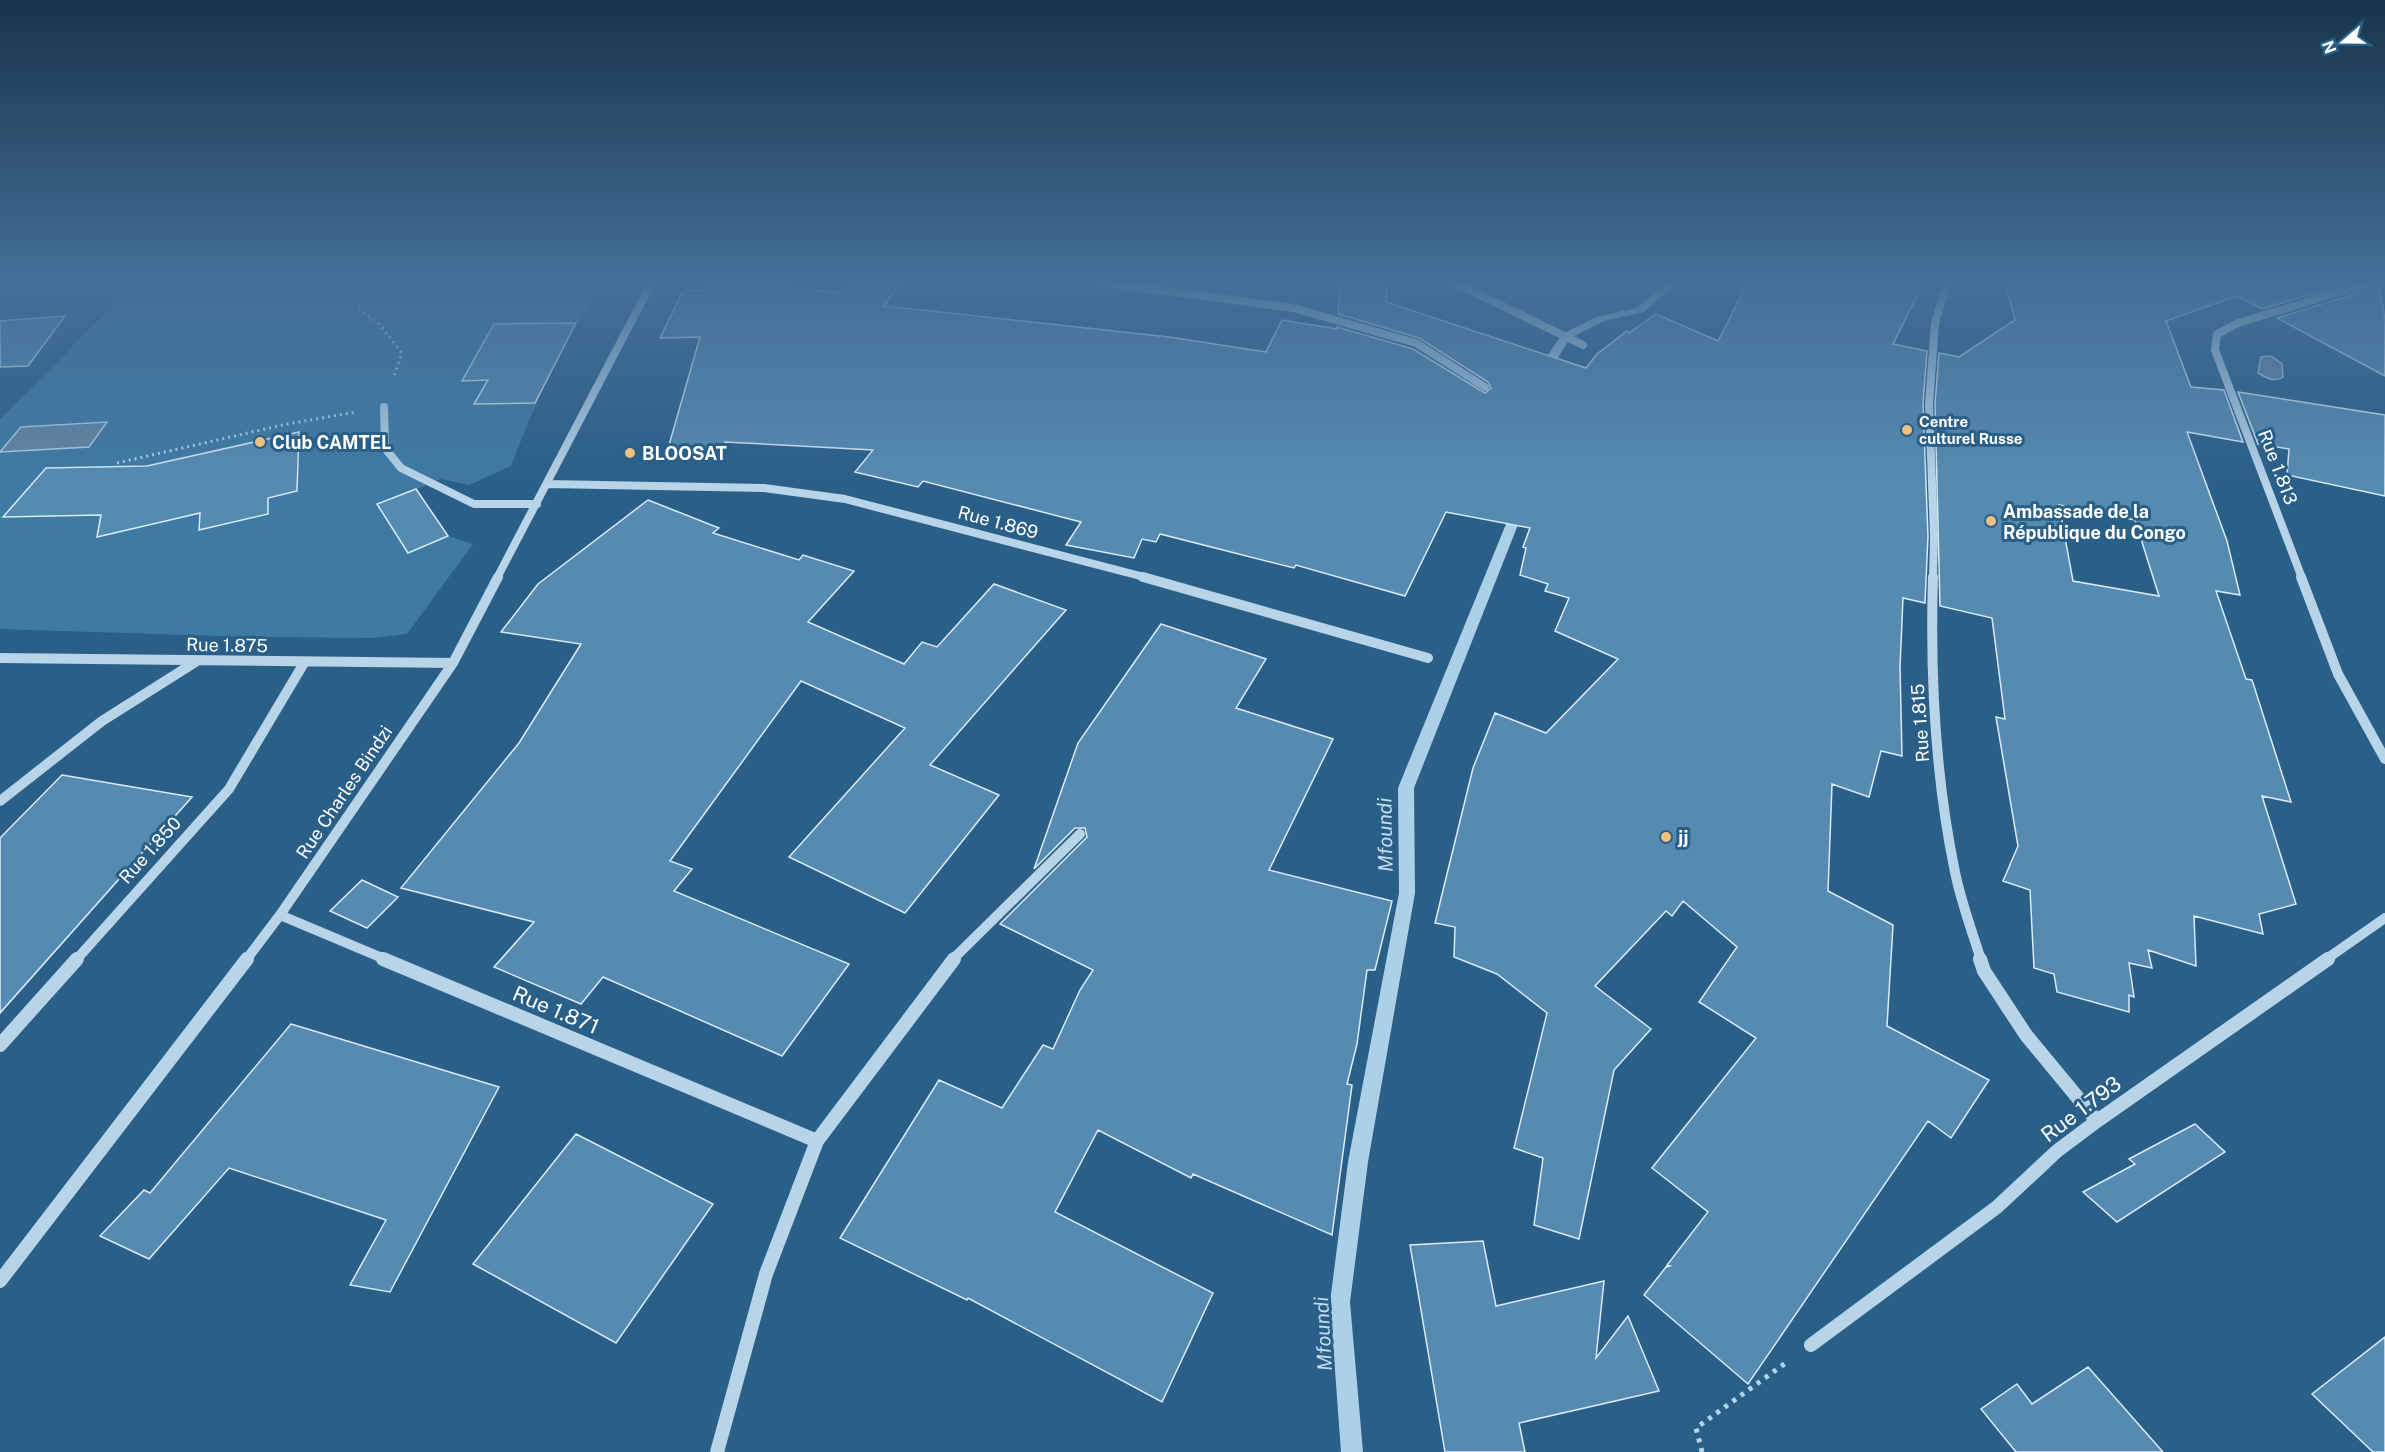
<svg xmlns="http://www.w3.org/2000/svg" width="2385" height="1452" font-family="'Public Sans',sans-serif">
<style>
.green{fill:#3f7aa4}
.water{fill:#6387a2;stroke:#acd0e8;stroke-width:1.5}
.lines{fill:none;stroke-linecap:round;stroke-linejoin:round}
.stream{fill:#acd0e8;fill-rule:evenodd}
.building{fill:#568bb1;stroke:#daebf7;stroke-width:1.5;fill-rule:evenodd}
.path-far1{stroke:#b7d4e8;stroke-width:3;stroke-dasharray:2 4;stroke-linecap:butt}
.path{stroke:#b7d4e8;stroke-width:5;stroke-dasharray:4 6;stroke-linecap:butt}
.minor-far2{stroke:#b7d4e8;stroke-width:8}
.minor-far1{stroke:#b7d4e8;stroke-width:10}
.minor{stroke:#b7d4e8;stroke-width:14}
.poi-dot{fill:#efc07e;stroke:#2a5f88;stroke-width:2}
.labels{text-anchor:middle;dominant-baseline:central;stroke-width:6;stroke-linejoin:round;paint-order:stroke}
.far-poi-label{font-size:15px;font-weight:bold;fill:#fff;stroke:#2a5f88;text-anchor:start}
.poi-label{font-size:18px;font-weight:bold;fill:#fff;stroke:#2a5f88;text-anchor:start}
.street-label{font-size:18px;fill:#fff;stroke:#2a5f88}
.water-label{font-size:20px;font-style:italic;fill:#c3ddf0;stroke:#2a5f88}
.near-street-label{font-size:21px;fill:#fff;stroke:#2a5f88}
</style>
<rect width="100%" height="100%" fill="#2a5f88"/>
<path class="green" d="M 598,290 C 561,345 535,404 511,466 L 469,485 L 441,479 L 417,489 L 448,536 L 473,544 L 407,634 L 373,638 L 250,637 L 0,629 L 0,419 L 128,291 Z"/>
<path class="water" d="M 2271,356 L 2282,364 L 2283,377 C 2274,383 2266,377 2258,373 L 2261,357 Z
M 107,422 L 89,447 L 0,452 L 21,427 Z"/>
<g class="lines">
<path class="stream" d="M 1667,282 L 1678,282 L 1644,312 L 1604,321 L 1570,338 L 1558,358 L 1550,378 L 1542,378 L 1540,376 L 1546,358 L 1562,334 L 1596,317 L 1636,308 Z
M 1519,503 L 1525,507 L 1414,788 L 1415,893 L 1368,1162 L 1350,1302 L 1363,1452 L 1341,1452 L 1330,1302 L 1348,1162 L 1399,893 L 1398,788 L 1513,507 Z"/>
</g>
<path class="building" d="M 851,282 L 901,282 L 884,306 L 1169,337 L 1266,352 L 1282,320 L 1337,329 L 1337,327 L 1413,349 L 1485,393 L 1491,388 L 1488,382 L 1419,338 L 1338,314 L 1340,282 L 1387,282 L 1386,302 L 1586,368 L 1597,354 L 1627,331 L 1629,333 L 1656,314 L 1718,341 L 1748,282 L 1924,282 L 1893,344 L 1927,351 L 1923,404 L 1928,536 L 1925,603 L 1903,598 L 1900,667 L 1902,756 L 1881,751 L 1869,797 L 1832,784 L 1828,891 L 1893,925 L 1887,1026 L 1989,1080 L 1951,1138 L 1928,1121 L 1748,1384 L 1644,1295 L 1666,1267 L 1670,1266 L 1667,1265 L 1708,1212 L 1652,1168 L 1756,1038 L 1699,1002 L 1737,947 L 1683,901 L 1672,916 L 1666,911 L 1595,986 L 1651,1029 L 1614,1070 L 1579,1239 L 1534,1225 L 1543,1158 L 1514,1148 L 1547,1013 L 1497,974 L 1454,957 L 1455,927 L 1435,923 L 1473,768 L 1495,713 L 1546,733 L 1618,659 L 1555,631 L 1569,598 L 1545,591 L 1548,584 L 1520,575 L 1526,548 L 1523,547 L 1530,528 L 1446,512 L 1405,596 L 1296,565 L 1294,568 L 1160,534 L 1156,542 L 1142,539 L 1134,558 L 1066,545 L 1081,522 L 923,481 L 918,487 L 855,472 L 873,450 L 725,442 L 721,457 L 665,459 L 700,337 L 660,338 L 683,291 L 704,290 L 706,286 L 780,287 L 842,293 Z
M 2005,282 L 2351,282 L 2262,309 L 2237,296 L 2166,321 L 2191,387 L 2224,390 L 2243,442 L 2187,432 L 2227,541 L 2240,595 L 2216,591 L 2246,679 L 2252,680 L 2291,802 L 2262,796 L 2296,904 L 2259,914 L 2263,934 L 2194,916 L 2196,966 L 2148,950 L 2152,968 L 2129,963 L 2134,997 L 2129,995 L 2129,1012 L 2057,992 L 2054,974 L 2034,968 L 2030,890 L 2003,881 L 2018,846 L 1996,717 L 2005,719 L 1992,618 L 1940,606 L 1935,404 L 1939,353 L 1959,357 L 2015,320 ZM 2059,505 L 2135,520 L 2159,596 L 2073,581 Z
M 2378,282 L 2385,318 L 2385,376 L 2277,318 L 2374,288 Z
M 65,316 L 28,366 L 0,367 L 0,321 Z
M 576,323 L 535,403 L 474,404 L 488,380 L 462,381 L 494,324 Z
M 2238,392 L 2385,415 L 2385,496 L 2287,475 L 2289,449 L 2258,444 Z
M 299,432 L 297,491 L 268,498 L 268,514 L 199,530 L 200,513 L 97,537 L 101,515 L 3,517 L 46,468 L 147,466 Z
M 416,489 L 448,536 L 408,553 L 377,504 Z
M 648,500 L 719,528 L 713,533 L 799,560 L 803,555 L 854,571 L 808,622 L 904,664 L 922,642 L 937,647 L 994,584 L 1066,610 L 930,765 L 999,795 L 905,913 L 789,857 L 905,728 L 801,681 L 670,861 L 692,869 L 674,891 L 849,964 L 782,1056 L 603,977 L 581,1004 L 494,967 L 534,922 L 401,888 L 519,743 L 581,644 L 501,632 L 538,584 Z
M 1161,624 L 1266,659 L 1236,708 L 1333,739 L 1269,870 L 1392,901 L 1375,970 L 1367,970 L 1357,1044 L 1347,1084 L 1352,1085 L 1332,1235 L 1193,1174 L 1191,1178 L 1098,1130 L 1055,1212 L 1213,1293 L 1162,1402 L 968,1298 L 967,1300 L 840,1238 L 939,1080 L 1002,1108 L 1043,1045 L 1053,1049 L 1080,990 L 1093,970 L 1000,924 L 1087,837 L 1085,828 L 1075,828 L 1034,869 L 1078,743 Z
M 62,775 L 192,797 L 0,1013 L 0,838 Z
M 362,880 L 398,897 L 367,928 L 330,911 Z
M 291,1024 L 499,1087 L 390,1292 L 350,1285 L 386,1220 L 229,1168 L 149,1259 L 100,1236 L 144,1190 L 150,1193 Z
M 2195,1124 L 2225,1152 L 2117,1222 L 2083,1192 L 2135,1164 L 2129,1159 Z
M 576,1134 L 713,1204 L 616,1343 L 473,1264 Z
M 1483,1241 L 1496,1306 L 1604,1281 L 1596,1358 L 1628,1316 L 1659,1391 L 1519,1423 L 1525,1452 L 1445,1452 L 1410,1245 Z
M 2385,1337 L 2385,1452 L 2373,1452 L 2312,1394 Z
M 2088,1367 L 2163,1452 L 2016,1452 L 1981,1409 L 2017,1384 L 2032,1404 Z"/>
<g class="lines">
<path class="path-far1" d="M 359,308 L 381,326 L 402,353 L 393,379
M 117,463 L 287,424 L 356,412"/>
<path class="path" d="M 1702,1452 L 1696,1428 L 1787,1362"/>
<path class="minor-far2" d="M 1100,282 L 1293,308 L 1416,343 L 1485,387
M 1453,282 L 1583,345
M 384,407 L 385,448 L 401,468 L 474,504 L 537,504
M 548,484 L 764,488 L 845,499 L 1148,578
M 497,578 L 652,282
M 1933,578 L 1934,536 L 1929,404 L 1935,323 L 1947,282
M 2302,578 L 2215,350 L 2217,334 L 2238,323 L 2372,282"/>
<path class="minor-far1" d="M 1143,577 L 1428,658
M 1933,577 C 1930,675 1935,776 1955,872 C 1961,902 1972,931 1981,960
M 2301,577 L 2338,674 L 2385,759
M 0,658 L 453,663
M 0,801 L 102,721 L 197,661
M 280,915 L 387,960
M 76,960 L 229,789 L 304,663
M 246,960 L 280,915 L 453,663 L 498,577
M 952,960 L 1080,834
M 2325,960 L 2385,918"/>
<path class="minor" d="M 383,959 L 817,1141
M 1980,959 L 1984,971 L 2026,1035 L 2097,1121
M 0,1045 L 77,959
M 0,1281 L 247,959
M 1811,1345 L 1997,1207 L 2057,1151 L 2097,1121 L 2328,959
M 717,1452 L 766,1274 L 817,1141 L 954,959"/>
</g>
<linearGradient id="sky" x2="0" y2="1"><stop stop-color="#17344b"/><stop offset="0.58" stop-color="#446f96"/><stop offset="1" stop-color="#446f96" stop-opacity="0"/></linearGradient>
<rect width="2385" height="485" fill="url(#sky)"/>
<g class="poi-dot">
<circle cx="1907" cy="430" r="6"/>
<circle cx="260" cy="442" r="6"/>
<circle cx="630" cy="453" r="6"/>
<circle cx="1991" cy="521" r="6"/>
<circle cx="1666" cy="837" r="6"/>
</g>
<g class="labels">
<g class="far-poi-label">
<text x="1919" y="421">Centre<tspan x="1919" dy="17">culturel Russe</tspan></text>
</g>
<g class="poi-label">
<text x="272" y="442">Club CAMTEL</text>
<text x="642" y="453">BLOOSAT</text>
<text x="2003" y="511">Ambassade de la<tspan x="2003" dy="21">République du Congo</tspan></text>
<text x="1678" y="837">jj</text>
</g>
<g class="street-label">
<text transform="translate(2278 467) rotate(69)">Rue 1.813</text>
<text transform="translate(998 522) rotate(15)">Rue 1.869</text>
<text transform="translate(227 645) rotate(1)">Rue 1.875</text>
<text transform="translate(1920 723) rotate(-94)">Rue 1.815</text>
<text transform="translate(344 792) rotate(-56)">Rue Charles Bindzi</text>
<text transform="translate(150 850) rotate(-48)">Rue 1.850</text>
</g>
<g class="water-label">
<text transform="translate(1385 835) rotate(-91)">Mfoundi</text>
<text transform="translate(1323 1334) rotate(-93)">Mfoundi</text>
</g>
<g class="near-street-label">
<text transform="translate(556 1010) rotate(23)">Rue 1.871</text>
<text transform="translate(2081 1109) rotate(-37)">Rue 1.793</text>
</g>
</g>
<g transform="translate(2343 42) rotate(250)" stroke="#2a5f88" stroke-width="4.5" paint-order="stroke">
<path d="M0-4.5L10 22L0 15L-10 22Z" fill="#ffffff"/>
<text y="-9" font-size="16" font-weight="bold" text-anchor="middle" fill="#ffffff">N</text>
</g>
</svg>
